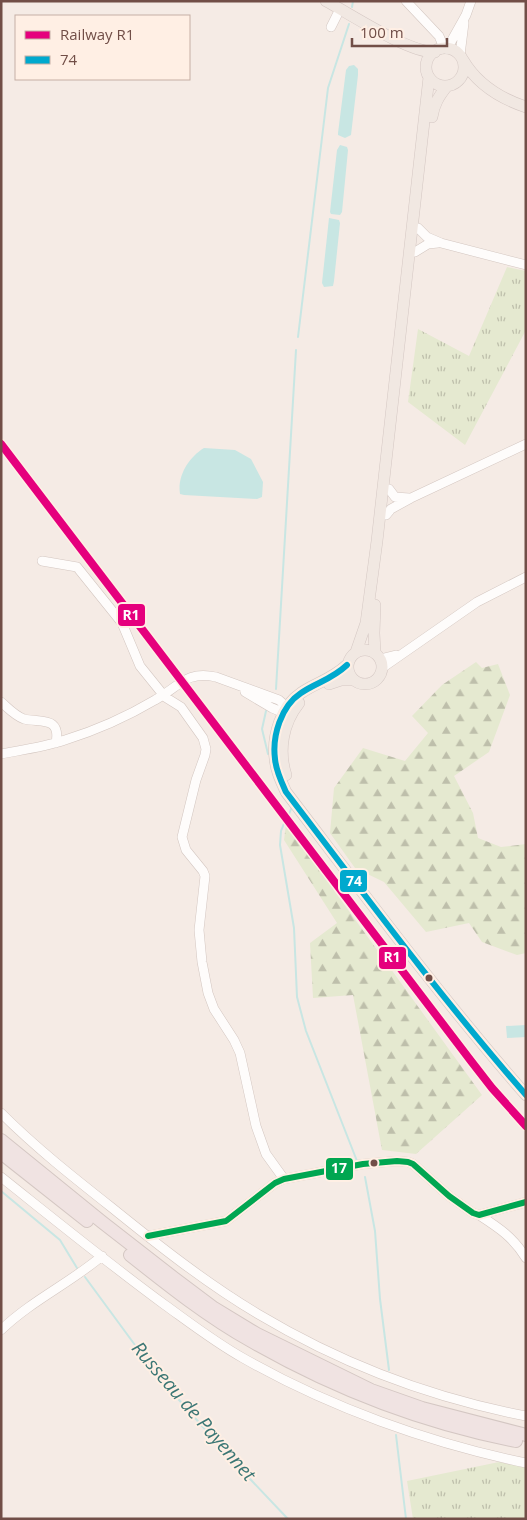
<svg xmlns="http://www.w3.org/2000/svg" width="527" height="1520" font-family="'Open Sans',sans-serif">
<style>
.grass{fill:url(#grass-tufts)}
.forest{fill:url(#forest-firs)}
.water{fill:#c8e6e3}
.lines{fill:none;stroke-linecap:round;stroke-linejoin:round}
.stream{stroke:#c8e6e3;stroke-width:2}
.minor-casing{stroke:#d3c6c0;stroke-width:10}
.major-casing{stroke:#d4c7c3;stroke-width:12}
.highway-casing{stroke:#d4c7c3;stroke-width:14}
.minor{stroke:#fefcfb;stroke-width:9}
.major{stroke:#f1e8e2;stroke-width:11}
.highway{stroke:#f0e3e2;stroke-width:12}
.bus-1-casing{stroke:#ffefe4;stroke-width:10}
.bus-2-casing{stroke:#ffefe4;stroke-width:10}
.bus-1{stroke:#00a9ce;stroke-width:6}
.bus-2{stroke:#00a651;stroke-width:6}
.rail-1-casing{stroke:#ffefe4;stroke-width:11}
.rail-1{stroke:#e5007d;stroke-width:8}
.bus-dot{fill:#714e47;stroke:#ffefe4;stroke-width:2}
.labels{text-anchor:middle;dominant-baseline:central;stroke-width:4;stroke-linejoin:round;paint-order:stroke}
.water-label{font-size:19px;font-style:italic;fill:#3c7775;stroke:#ffefe4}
.line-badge{stroke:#ffefe4;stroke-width:2}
.badge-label{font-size:14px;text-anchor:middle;font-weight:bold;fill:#fff}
</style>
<defs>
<pattern id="grass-tufts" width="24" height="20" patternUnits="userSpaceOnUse" patternTransform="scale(1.25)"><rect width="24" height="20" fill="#e5e9d0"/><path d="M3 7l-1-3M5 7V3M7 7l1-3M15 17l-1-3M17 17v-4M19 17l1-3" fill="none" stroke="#bebfab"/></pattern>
<pattern id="forest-firs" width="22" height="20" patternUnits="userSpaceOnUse" patternTransform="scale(1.25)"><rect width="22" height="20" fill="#e5e9d0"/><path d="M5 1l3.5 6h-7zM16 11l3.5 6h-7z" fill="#bebfab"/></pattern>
</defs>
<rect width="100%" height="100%" fill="#f5ebe5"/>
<path class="grass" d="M 507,267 L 526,271 L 526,330 L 465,445 L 408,402 L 418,329 L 469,356 Z
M 499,1462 L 526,1467 L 526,1519 L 413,1519 L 407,1481 Z"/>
<path class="forest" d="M 476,662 L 482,668 L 498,664 L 510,695 L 489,752 L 454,776 L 473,813 L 478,838 L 501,847 L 526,844 L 526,953 L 517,955 L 482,942 L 469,923 L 426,932 L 384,882 L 355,868 L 330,833 L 334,788 L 363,748 L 405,761 L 428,733 L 412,716 L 442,685 Z
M 286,824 L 482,1095 L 416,1154 L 382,1150 L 353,995 L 313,998 L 310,943 L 337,923 L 284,840 Z"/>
<path class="water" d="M 354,65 L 358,69 L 358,75 L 351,135 L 345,138 L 338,135 L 338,133 L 346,70 L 349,66 Z
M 340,145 L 347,147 L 348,150 L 342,212 L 340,215 L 331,214 L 330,212 L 337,150 Z
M 329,218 L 339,220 L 340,223 L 334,281 L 333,286 L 324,287 L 322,283 Z
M 204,448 L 235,450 L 251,459 L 263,482 L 262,497 L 257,499 L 184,495 L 180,494 C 177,476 189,457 204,448 Z
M 526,1025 L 526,1037 L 507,1038 L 506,1026 Z"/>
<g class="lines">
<path class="stream" d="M 352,7 L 353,1
M 298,337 L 328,88 L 349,24
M 276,689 L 296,350
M 266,711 L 262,729 L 268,754
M 289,814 L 291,809
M 285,821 L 281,831 L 280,845 L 294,928 L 297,997 L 306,1031 L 357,1161
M 365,1177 L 375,1231 L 380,1299 L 389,1370
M 1,1191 L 60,1240 L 77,1268
M 85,1277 L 157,1375 L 234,1462 L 288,1519
M 396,1435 L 406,1519"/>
<g class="minor-casing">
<path id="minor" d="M 406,1 L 439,36 L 442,43 L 441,49
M 331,27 L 340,9
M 447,49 L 466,15 L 471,1
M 460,55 L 464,23
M 418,228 L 427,237 L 441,243 L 526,265
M 415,252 L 428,244 L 438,243
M 389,489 L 395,497 L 409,498
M 386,515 L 391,509 L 411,498 L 526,444
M 42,561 L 77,567 L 122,623 L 140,666 L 165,697 L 181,707 L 203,738 L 206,749 L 205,755 L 196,780 L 182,837 L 186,850 L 203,871 L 205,876 L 199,930 L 202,962 L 208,993 L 214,1009 L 234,1040 L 240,1053 L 256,1126 L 266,1154 L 284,1179
M 380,659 L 396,655
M 382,668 L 477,602 L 526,577
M 245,692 L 272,708 L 289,715
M 1,702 C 8,708 15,716 24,719 C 41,723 61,716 56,743
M 1,754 C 22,750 44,747 65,740 C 94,731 128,716 155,700 C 179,687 186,670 216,677 L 279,700 L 290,710
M 1,1113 C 35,1147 73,1177 111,1207 C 158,1245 206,1283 258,1314 C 340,1363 432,1398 526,1416
M 1,1177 C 55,1220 109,1264 165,1305 C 190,1323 216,1343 243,1358 C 329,1407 429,1443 526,1463
M 479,1215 C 499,1228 513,1237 526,1258
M 148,1236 L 226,1221 L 275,1183 L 284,1179 L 363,1164 L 397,1161 L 408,1162 L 413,1164 L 449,1196 L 473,1213 L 479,1215 L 526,1202
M 1,1330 C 31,1301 70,1283 102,1256"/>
</g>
<g class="major-casing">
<path id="major" d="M 326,1 C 352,15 409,53 435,52
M426 67a19 19 0 1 1 38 0a19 19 0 1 1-38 0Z
M 463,60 C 477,84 499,98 526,107
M 432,117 C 434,104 439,96 447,86
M348 667a17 17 0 1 1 34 0a17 17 0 1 1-34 0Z
M 356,652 L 366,623 L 377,541 L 429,77
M 375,653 L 374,633 L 375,605
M 347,665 C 331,680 317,682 301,693 C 281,706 272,736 275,759 C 276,771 281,781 286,792 C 364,894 441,998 526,1095
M 329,684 L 341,680 L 353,680
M 286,775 C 278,750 283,723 299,703"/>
</g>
<g class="highway-casing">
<path id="highway" d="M 1,1140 L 102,1222 L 174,1278 L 214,1308 L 257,1334 L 371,1390 L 422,1408 L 526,1435
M 1,1153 L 87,1221
M 130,1255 C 169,1286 208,1317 251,1341 C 333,1388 423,1423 516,1441"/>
</g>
<use href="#minor" class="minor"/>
<use href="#major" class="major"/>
<use href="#highway" class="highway"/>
<g class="bus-1-casing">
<path id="bus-1" d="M 347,665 C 331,680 317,682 301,693 C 281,706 272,736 275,759 C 276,771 281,781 286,792 C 364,894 441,998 526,1095"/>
</g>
<g class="bus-2-casing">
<path id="bus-2" d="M 148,1236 L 226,1221 L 275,1183 L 284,1179 L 363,1164 L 397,1161 L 408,1162 L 413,1164 L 449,1196 L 473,1213 L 479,1215 L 526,1202"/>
</g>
<use href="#bus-1" class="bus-1"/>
<use href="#bus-2" class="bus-2"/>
<g class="rail-1-casing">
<path id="rail-1" d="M 1,444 L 471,1061 L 492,1088 L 526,1126"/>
</g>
<use href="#rail-1" class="rail-1"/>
</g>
<g class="bus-dot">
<circle cx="429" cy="978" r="4.5"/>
<circle cx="374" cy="1163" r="4.5"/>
</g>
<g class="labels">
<g class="water-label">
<text transform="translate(194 1411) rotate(49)">Russeau de Payennet</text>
</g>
</g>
<g class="line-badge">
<rect x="117" y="603" width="29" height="24" rx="5" fill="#e5007d"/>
<rect x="339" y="869" width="29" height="24" rx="5" fill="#00a9ce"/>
<rect x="378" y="946" width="29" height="24" rx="5" fill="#e5007d"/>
<rect x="325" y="1157" width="29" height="24" rx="5" fill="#00a651"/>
</g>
<g class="badge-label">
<text x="131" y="620">R1</text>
<text x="354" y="886">74</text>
<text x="392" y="962">R1</text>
<text x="339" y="1173">17</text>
</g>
<rect width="527" height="1520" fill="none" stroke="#714e47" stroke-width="5"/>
<rect x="15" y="15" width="175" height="65" fill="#ffefe4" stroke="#c6afa5"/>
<rect x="25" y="31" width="25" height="8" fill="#e5007d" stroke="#c6afa5"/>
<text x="60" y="40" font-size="15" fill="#714e47">Railway R1</text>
<rect x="25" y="56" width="25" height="8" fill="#00a9ce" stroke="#c6afa5"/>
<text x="60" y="65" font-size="15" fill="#714e47">74</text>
<path d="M352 38v8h95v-8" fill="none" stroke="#714e47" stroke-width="2.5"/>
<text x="360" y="38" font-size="15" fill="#714e47" stroke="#ffefe4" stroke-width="4" paint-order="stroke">100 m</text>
</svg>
